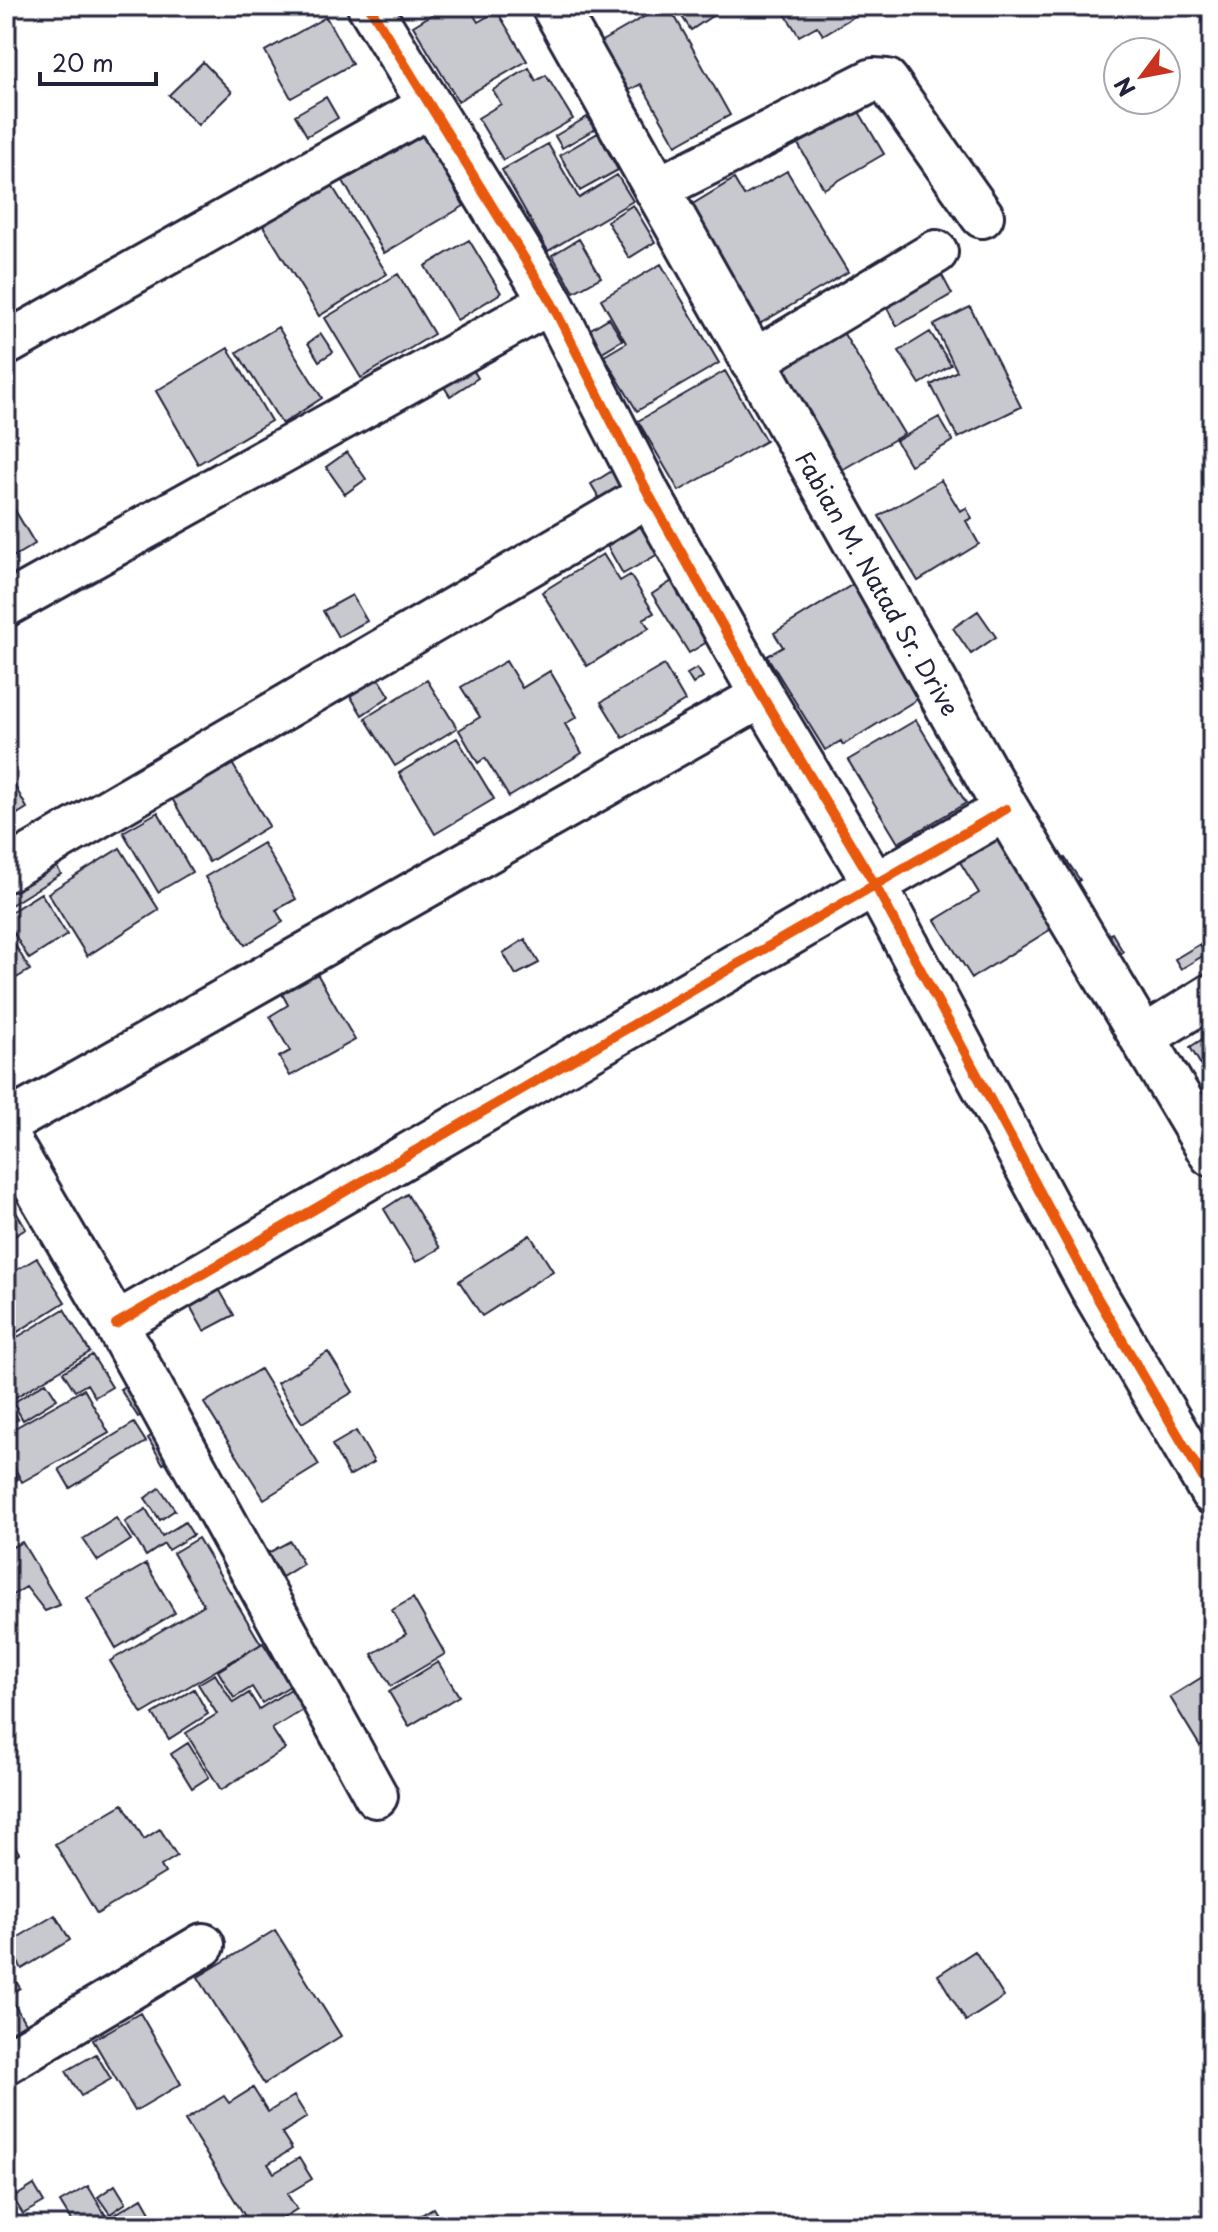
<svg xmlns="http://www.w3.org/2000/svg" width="1218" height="2232" font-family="'Playpen Sans',sans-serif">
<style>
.building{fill:#c8c8cf;stroke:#22223b;stroke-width:2}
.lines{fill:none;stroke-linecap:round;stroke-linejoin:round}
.street-casing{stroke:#22223b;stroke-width:48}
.secondary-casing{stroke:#22223b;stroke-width:50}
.street{stroke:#fff;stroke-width:42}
.secondary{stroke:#fff;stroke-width:44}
.cycleway-casing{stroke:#fff;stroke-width:15}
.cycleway{stroke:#e8590c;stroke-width:10}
.labels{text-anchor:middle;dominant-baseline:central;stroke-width:8;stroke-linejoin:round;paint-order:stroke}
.street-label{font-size:24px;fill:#22223b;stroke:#fff}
</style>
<rect width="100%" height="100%" fill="#fff"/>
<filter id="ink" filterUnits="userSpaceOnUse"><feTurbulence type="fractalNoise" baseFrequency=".0125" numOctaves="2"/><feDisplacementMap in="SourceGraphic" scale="16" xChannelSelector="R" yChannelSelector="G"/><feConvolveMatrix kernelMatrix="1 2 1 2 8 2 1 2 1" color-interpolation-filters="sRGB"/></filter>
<g filter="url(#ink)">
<path class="building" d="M 446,6 L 468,6 L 478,22 L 497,11 L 527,61 L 458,101 L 413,26 Z
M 571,6 L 613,6 L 584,25 Z
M 663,6 L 669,6 L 730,115 L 676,145 L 641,84 L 628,91 L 600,42 Z
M 675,6 L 710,6 L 715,14 L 691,30 Z
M 713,6 L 729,6 L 729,7 L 719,14 Z
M 780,6 L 860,6 L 863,11 L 823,35 L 817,26 L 799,36 Z
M 326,17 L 352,64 L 291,98 L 265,51 Z
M 203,62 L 232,92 L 198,125 L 169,95 Z
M 529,68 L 536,81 L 546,75 L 573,119 L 503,160 L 478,118 L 501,104 L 493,90 Z
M 326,97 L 338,118 L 307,136 L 295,115 Z
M 858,110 L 884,154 L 824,189 L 798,144 Z
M 587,117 L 595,129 L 562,148 L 555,136 Z
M 598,133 L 618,170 L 580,191 L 560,155 Z
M 424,135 L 464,206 L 384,253 L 343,181 Z
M 548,144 L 579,198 L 617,175 L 633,201 L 548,251 L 502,170 Z
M 787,171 L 848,272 L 756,326 L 686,208 L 734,179 L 744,196 Z
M 324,173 L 387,274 L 319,316 L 257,216 Z
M 633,205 L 655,242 L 629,258 L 607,221 Z
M 579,239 L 601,277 L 574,292 L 552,255 Z
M 469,240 L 501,293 L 457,320 L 425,266 Z
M 661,264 L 719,363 L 637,411 L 604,356 L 626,343 L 601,299 Z
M 938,268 L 952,294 L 897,326 L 883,301 Z
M 398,274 L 434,334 L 361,378 L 325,318 Z
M 970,307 L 1021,407 L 958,438 L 931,385 L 957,371 L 934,325 Z
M 609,318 L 622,340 L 602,352 L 589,330 Z
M 838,324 L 904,434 L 840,471 L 775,362 Z
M 278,327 L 322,398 L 282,424 L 237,352 Z
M 930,332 L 951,365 L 920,384 L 899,351 Z
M 321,334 L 333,352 L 319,361 L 308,343 Z
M 228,348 L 271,421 L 198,464 L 156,391 Z
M 466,358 L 478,378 L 450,396 L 437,376 Z
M 725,371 L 766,441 L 679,491 L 638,421 Z
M 939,417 L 953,441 L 910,465 L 896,441 Z
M 347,452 L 366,479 L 345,494 L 326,467 Z
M 620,466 L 635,492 L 606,509 L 591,484 Z
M 941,480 L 960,511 L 966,508 L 972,518 L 966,521 L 979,544 L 918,581 L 879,516 Z
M 6,495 L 35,544 L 6,561 Z
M 647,512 L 667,549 L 623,574 L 602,537 Z
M 603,554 L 620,581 L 630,575 L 654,613 L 643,619 L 649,628 L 587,666 L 542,592 Z
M 683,574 L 720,634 L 689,653 L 652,594 Z
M 855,583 L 924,695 L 843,745 L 841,741 L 825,750 L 767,656 L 783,647 L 774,633 Z
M 352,595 L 367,621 L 338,637 L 323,611 Z
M 978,611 L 996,637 L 971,654 L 953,628 Z
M 506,661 L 522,688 L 550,671 L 577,717 L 565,724 L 582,753 L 509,797 L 485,758 L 478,763 L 459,730 L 480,717 L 461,687 Z
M 664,665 L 685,701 L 623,738 L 601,702 Z
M 371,666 L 390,696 L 362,715 L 343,684 Z
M 697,668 L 703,677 L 693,684 L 687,674 Z
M 427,680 L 457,728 L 395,766 L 365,718 Z
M 916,720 L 966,803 L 898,843 L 848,760 Z
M 457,738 L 494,799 L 435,834 L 399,773 Z
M 226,753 L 269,826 L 209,862 L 166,788 Z
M 12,781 L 27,808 L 6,821 L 6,785 Z
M 158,812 L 192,872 L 158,892 L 123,832 Z
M 1005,834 L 1061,923 L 972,978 L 935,920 L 979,893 L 960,862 Z
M 263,843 L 296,899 L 276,910 L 283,922 L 245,945 L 205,877 Z
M 120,848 L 159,910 L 87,956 L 48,893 Z
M 47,851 L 61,874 L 6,908 L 6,877 Z
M 1065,858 L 1080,880 L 1065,890 L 1050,868 Z
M 41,893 L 67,935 L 29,959 L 6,920 L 6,915 Z
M 6,930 L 30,970 L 6,984 Z
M 1112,933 L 1123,952 L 1111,960 L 1099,940 Z
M 525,939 L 539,963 L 516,975 L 503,953 Z
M 1200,944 L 1206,954 L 1181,969 L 1175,959 Z
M 315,970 L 355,1040 L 290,1076 L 279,1057 L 290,1051 L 270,1016 L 288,1005 L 280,990 Z
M 1212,1033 L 1212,1083 L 1190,1047 Z
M 407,1194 L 440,1248 L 416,1262 L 384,1209 Z
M 6,1195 L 26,1229 L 6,1241 Z
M 530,1235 L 553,1271 L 482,1316 L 459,1281 Z
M 37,1258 L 65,1302 L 11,1336 L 6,1328 L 6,1272 L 8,1275 Z
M 219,1289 L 234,1315 L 204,1331 L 190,1306 Z
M 64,1309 L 90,1352 L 6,1403 L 6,1344 Z
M 328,1352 L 353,1392 L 302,1423 L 277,1383 Z
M 92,1355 L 112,1387 L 95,1397 L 87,1384 L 75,1391 L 63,1372 Z
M 260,1369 L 319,1465 L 264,1499 L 204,1403 Z
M 138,1378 L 155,1407 L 138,1417 L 120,1389 Z
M 46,1382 L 57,1399 L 23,1420 L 13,1403 Z
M 84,1389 L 109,1433 L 22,1482 L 6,1452 L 6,1433 Z
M 10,1406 L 18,1419 L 6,1427 L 6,1408 Z
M 134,1423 L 146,1442 L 70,1488 L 59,1469 Z
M 163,1428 L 179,1454 L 163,1464 L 148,1438 Z
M 356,1431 L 374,1462 L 349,1476 L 332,1445 Z
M 6,1459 L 18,1479 L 6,1486 Z
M 160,1488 L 175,1510 L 160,1520 L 145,1498 Z
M 146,1509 L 162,1536 L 185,1522 L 193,1535 L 168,1550 L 164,1544 L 146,1556 L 125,1522 Z
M 116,1518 L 131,1540 L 98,1561 L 83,1539 Z
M 198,1538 L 261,1644 L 142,1714 L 110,1661 L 204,1605 L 173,1553 Z
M 290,1541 L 303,1564 L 282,1577 L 268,1553 Z
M 22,1542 L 60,1605 L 45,1611 L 26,1587 L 6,1599 L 6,1550 Z
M 146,1564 L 175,1613 L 116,1648 L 87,1598 Z
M 413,1598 L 445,1654 L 391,1686 L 372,1654 L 406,1634 L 392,1610 Z
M 263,1643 L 290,1686 L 262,1703 L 252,1687 L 234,1698 L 218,1671 Z
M 438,1662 L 459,1696 L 409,1726 L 389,1692 Z
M 1212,1671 L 1212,1738 L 1200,1746 L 1170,1697 Z
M 215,1674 L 233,1703 L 249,1693 L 259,1709 L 291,1689 L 304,1709 L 272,1729 L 285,1749 L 221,1790 L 186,1733 L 217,1714 L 198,1684 Z
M 194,1689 L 208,1714 L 169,1739 L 153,1714 Z
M 188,1743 L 209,1777 L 192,1788 L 171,1754 Z
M 123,1804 L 144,1839 L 160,1829 L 177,1856 L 161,1866 L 165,1873 L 97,1914 L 55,1844 Z
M 6,1832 L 19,1853 L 6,1862 Z
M 55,1915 L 70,1940 L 22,1969 L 7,1944 Z
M 275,1930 L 341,2036 L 264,2084 L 198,1977 Z
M 975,1951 L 1004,1997 L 966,2021 L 938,1975 Z
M 6,1965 L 20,1988 L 6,1996 Z
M 10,1997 L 29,2030 L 6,2044 L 6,2000 Z
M 140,2013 L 181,2084 L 135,2111 L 93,2040 Z
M 96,2054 L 111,2079 L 81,2096 L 66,2071 Z
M 253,2088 L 268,2112 L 294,2096 L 307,2117 L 282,2133 L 292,2149 L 268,2164 L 274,2173 L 299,2158 L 312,2179 L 287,2194 L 297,2209 L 270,2226 L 251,2226 L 185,2120 L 224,2096 L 229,2103 Z
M 34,2185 L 44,2202 L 23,2214 L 13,2198 Z
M 115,2185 L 126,2203 L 110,2214 L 98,2197 Z
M 88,2186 L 112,2226 L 61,2226 L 71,2220 L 60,2202 Z
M 142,2198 L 155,2221 L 147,2226 L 119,2226 L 112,2216 Z
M 433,2208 L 444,2226 L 404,2226 Z"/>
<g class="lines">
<g class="street-casing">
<path id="street" d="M 369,6 L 551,302 L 649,495 L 762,696 L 874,883 L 1091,1287 L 1212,1493
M 657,189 L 873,80 L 887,81 L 982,216
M 6,344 L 429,106
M 752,362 L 936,252
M 6,605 L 551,302
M 6,870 L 649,495
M 1143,1038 L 1212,995
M 6,1124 L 762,696
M 6,1136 L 116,1324 L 376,1796
M 116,1324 L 1006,809
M 6,2062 L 203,1945"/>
</g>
<g class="secondary-casing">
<path id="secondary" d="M 554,6 L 1006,809 L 1212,1154"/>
</g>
<use href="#street" class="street"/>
<use href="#secondary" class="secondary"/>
<g class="cycleway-casing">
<path id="cycleway" d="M 369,6 L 551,302 L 649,495 L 762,696 L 874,883 L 1091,1287 L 1212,1493
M 116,1324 L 1006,809"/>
</g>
<use href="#cycleway" class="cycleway"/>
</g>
</g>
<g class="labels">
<g class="street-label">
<text transform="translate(878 583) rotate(60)">Fabian M. Natad Sr. Drive</text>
</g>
</g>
<rect width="1218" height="2232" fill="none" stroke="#fff" stroke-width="32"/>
<rect x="16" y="16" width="1186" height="2200" fill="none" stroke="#22223b" stroke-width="3" filter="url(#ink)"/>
<g transform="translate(1142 76) rotate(238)"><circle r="38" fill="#ffffff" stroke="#a7a7b1" stroke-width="2"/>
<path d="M0-6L14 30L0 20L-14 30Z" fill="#c8321e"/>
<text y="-12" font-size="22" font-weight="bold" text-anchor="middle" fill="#22223b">N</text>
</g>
<path d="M40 72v12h116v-12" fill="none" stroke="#22223b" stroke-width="4"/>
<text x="52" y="72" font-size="24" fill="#22223b" stroke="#ffffff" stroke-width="6" paint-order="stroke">20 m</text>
</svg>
